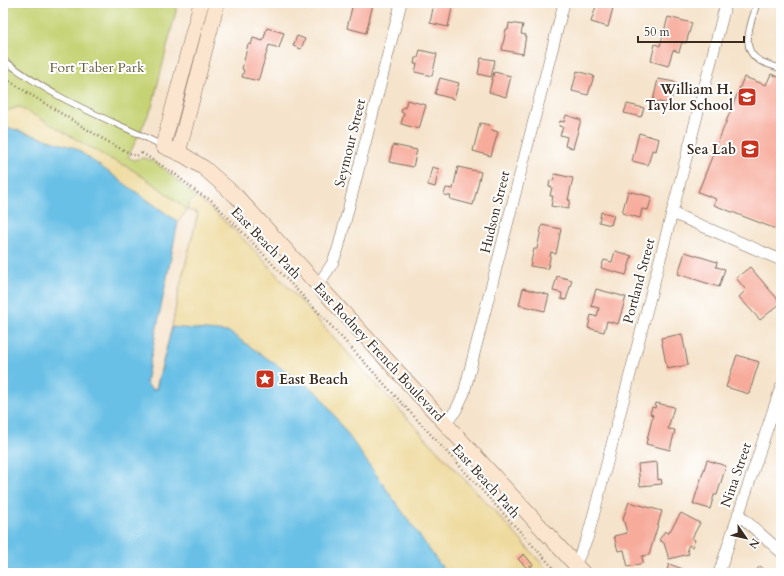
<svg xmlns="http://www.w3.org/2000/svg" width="784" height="576" font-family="Cardo,serif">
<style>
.green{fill:#c6d375;stroke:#807e4a}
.sand{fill:#eeda9e;stroke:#94825e}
.water{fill:#69c0e6;stroke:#527582}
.building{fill:#f7ab9b}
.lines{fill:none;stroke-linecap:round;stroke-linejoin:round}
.lane-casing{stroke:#7c6b5b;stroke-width:7}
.street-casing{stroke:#7c6b5b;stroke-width:12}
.secondary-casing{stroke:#7c6b5b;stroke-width:16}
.path{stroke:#7c6b5b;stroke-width:2.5;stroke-dasharray:1 3;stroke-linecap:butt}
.lane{stroke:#fff;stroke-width:5.5}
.street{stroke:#fff;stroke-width:11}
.secondary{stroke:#fce5cf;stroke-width:15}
.labels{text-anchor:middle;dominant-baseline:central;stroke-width:4;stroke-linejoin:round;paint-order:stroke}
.park-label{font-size:14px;fill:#655d38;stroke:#fff}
.poi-label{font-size:14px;font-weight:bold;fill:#3b2a1e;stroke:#fff;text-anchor:end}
.street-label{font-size:14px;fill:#3b2a1e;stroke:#fff}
</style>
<rect width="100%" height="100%" fill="#fff"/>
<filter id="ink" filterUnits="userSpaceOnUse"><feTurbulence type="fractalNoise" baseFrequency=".025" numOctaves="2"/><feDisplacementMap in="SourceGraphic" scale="8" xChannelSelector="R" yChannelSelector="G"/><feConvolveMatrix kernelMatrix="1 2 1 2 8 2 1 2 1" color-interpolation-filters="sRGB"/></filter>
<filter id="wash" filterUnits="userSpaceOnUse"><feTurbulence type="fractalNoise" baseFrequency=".012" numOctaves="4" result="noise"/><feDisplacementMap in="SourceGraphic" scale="16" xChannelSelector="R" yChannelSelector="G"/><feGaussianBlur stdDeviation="0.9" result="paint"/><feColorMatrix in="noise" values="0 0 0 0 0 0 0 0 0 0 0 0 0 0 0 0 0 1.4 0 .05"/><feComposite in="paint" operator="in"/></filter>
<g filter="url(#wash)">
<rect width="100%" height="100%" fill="#f5e3cb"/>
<path class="green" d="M 3,3 L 178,3 L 152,107 L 128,157 L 134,160 C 137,159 140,158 143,158 C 156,158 185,188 196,197 L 190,202 L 187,210 L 155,185 L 128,167 L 108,158 L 19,107 L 3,112 Z"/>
<path class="sand" d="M 19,107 L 45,121 L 108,158 L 128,167 L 155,185 L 187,210 L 190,202 L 196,197 C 218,213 237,233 256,252 L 407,418 L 510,528 L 550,573 L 332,573 L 156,389 L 172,327 L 178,294 L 198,213 L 187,210 L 178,222 L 149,201 L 3,138 L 3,112 Z"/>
<path class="water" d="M 3,126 L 75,148 L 178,222 L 146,382 L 151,389 L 156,389 L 172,327 L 229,332 L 319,394 L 446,573 L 3,573 Z"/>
<g id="blocks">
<path class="building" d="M 279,3 L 306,3 L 304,10 Z
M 353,3 L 373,4 L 366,33 L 347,28 Z
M 434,3 L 453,3 L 448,27 L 430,23 Z
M 597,3 L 613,8 L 608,27 L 591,22 Z
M 668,17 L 692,23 L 686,43 L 682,42 L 679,52 L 673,50 L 668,66 L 651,61 L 655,44 L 660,46 Z
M 509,23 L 523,25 L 521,34 L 526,35 L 523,54 L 502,50 L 506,29 L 508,30 Z
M 267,28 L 284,33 L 279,48 L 269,45 L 258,81 L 242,77 L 244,70 L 242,69 L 248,44 L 251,45 L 253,38 L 263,41 Z
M 297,36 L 305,39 L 301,49 L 293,46 Z
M 420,50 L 437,54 L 432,76 L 415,72 L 417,64 L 414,64 L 415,58 L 418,58 Z
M 481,58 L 495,60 L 491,77 L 478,74 Z
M 577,71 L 594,76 L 588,95 L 572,91 Z
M 494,72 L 511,76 L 506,97 L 489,92 Z
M 771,74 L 781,78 L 781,231 L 714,205 L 716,199 L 698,192 L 744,77 L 766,85 Z
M 440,78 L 459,83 L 454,99 L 435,94 Z
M 658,79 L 675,82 L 670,104 L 653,101 Z
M 407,100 L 426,105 L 419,129 L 401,124 L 404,113 L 401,112 L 403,107 L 405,108 Z
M 627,104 L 644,108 L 641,117 L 624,113 Z
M 566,115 L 581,120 L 573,148 L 565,146 L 567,137 L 560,135 L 563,127 L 559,126 L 560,121 L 564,122 Z
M 480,123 L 490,125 L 489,129 L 498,132 L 491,156 L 473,151 Z
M 639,133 L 659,139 L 656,151 L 652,150 L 648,165 L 632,161 Z
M 393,145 L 417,150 L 413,167 L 389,162 Z
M 432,167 L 439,169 L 435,187 L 428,185 Z
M 458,167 L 481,172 L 473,205 L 450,199 L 451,196 L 444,195 L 446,188 L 453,189 Z
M 555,174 L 573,178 L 568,200 L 570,200 L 568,209 L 551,206 L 553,196 L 550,196 L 552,187 L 549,186 L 550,180 L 553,181 Z
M 628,191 L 652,197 L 648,210 L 642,209 L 640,218 L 622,213 Z
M 601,212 L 614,215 L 611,225 L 599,222 Z
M 542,225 L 561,229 L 556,254 L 551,252 L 548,269 L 530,266 L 534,249 L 537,249 Z
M 615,251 L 632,256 L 626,275 L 601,268 L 604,260 L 612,262 Z
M 685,252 L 717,262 L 716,267 L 725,269 L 719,287 L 678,274 Z
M 750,267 L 781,303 L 760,320 L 739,297 L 746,290 L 736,278 Z
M 557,276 L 572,280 L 566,300 L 561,299 L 562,293 L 553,291 Z
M 523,288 L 549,295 L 545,311 L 519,305 Z
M 596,289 L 626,297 L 618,324 L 607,321 L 604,332 L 588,328 L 591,315 L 597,317 L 599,308 L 591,306 Z
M 682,334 L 688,365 L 667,369 L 661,338 Z
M 737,355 L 759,362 L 749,394 L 726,387 Z
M 656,403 L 674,407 L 668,429 L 675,430 L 670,450 L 646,444 L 653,415 L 650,414 L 652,407 L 655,408 Z
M 707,460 L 726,466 L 717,495 L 714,495 L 710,509 L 693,504 Z
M 657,462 L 658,480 L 661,479 L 662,484 L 640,486 L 638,464 Z
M 629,502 L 662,511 L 649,555 L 642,556 L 643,563 L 628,567 L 624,550 L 618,551 L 614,536 L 627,533 L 623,518 Z
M 681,513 L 700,523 L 692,538 L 695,540 L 692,547 L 689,545 L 687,549 L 689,554 L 669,559 L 664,543 L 659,540 L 665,531 L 668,534 Z
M 524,554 L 533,565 L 531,567 L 530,565 L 527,568 L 518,559 Z
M 669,564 L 683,569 L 682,573 L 666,573 Z
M 760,566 L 769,573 L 754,573 Z"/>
</g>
</g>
<g filter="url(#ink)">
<use href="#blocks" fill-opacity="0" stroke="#7c6b5b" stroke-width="1"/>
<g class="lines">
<g class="lane-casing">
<path id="lane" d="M 757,3 C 752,21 738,49 760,61 C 766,64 774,66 781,69
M 3,60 C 21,72 38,85 57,95 C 91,114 128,128 163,146"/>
</g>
<g class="street-casing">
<path id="street" d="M 672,213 L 781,260
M 318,285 L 332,264 L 338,249 L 401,3
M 445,424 L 456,410 L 464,393 L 564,3
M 738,514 L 781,552
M 575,565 L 587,539 L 594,513 L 672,213 L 726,3
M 719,573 L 781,387"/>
</g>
<g class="secondary-casing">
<path id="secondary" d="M 201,3 L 163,146 L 185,156 L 204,168 L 236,196 L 583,573
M 178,153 L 217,3"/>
</g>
<path class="path" d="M 3,77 L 31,95 L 103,139 L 115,146 L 136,156 L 142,153
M 142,153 L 175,174 L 198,193 L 211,200 L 250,240 L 292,285 L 320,314 L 558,573"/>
<use href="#lane" class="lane"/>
<use href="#street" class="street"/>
<use href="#secondary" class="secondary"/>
</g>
</g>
<defs>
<g id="school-square" transform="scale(1)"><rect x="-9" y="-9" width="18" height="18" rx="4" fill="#c8321e" stroke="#fff"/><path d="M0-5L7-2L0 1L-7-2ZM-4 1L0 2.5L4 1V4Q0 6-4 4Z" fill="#fff"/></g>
<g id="sight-square" transform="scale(1)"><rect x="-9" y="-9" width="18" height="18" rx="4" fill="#c8321e" stroke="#fff"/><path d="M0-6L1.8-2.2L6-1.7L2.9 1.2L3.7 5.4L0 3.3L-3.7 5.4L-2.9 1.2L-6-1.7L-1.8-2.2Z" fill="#fff"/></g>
</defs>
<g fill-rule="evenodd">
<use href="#school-square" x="747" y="97"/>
<use href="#school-square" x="750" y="149"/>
<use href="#sight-square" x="265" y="379"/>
</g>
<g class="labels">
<g class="park-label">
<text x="97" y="67">Fort Taber Park</text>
</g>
<g class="poi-label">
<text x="733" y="89">William H.<tspan x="733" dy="16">Taylor School</tspan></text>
<text x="736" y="149">Sea Lab</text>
<text x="279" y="379" text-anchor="start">East Beach</text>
</g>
<g class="street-label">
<text transform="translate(350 143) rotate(-76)">Seymour Street</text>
<text transform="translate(495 212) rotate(-76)">Hudson Street</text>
<text transform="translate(266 243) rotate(46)">East Beach Path</text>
<text transform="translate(639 281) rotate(-75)">Portland Street</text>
<text transform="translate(379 352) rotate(47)">East Rodney French Boulevard</text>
<text transform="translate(736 475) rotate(-71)">Nina Street</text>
<text transform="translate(486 481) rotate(48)">East Beach Path</text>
</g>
</g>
<rect width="784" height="576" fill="none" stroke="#fff" stroke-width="16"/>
<g transform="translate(746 538) rotate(124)" stroke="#ffffff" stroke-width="3" paint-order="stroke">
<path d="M0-3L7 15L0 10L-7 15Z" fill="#3b2a1e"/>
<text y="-6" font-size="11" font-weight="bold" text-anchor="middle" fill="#3b2a1e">N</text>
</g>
<path d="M638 36v6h106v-6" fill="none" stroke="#3b2a1e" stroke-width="2"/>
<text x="644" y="36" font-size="12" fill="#3b2a1e" stroke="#ffffff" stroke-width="3" paint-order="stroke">50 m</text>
</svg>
